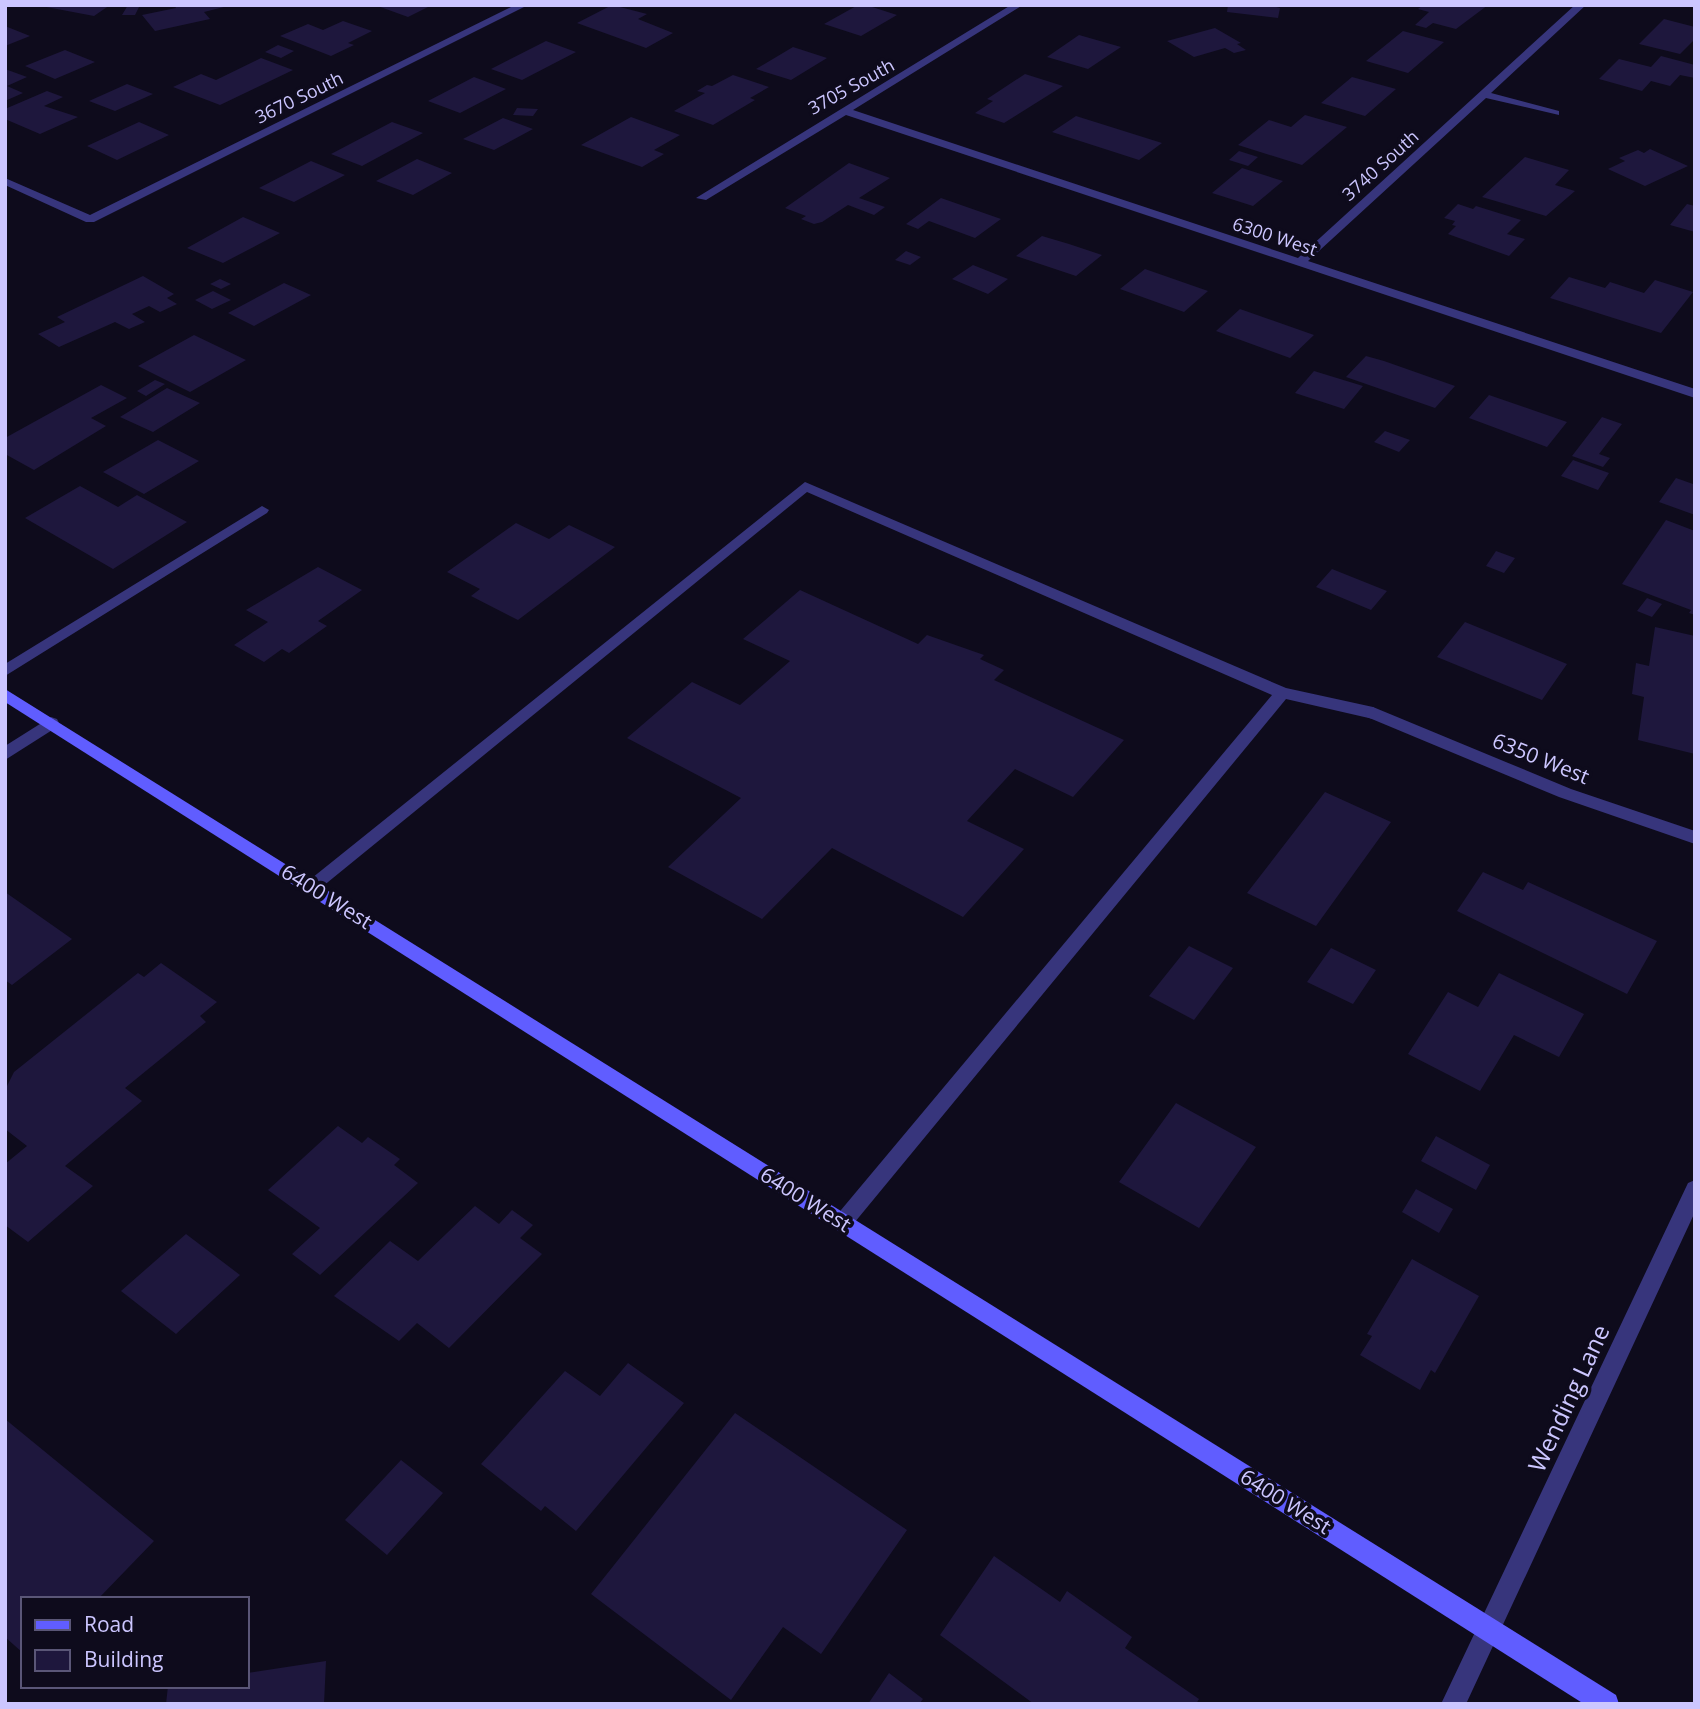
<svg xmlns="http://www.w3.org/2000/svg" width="1700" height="1709" font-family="'Open Sans',sans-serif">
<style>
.building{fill:#1e173d}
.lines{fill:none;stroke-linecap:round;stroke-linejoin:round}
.lane{fill:#37357c;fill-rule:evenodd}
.street{fill:#37357c;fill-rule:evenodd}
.secondary{fill:#605dff;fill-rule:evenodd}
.labels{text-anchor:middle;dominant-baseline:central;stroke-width:7;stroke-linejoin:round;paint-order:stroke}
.far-street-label{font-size:18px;fill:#ccc6ff;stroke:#0e0b1c}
.street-label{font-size:21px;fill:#ccc6ff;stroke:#0e0b1c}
.near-street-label{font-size:24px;fill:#ccc6ff;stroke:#0e0b1c}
</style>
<rect width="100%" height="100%" fill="#0e0b1c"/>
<path class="building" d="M 36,5 L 110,5 L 94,16 Z
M 128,5 L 140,5 L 135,15 L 122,15 Z
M 174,5 L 228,5 L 228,6 L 204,12 L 210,19 L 155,31 L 142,15 L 176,8 Z
M 375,5 L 432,5 L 408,17 Z
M 612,5 L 647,14 L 638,19 L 673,33 L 646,48 L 577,23 Z
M 858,5 L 866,5 L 897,15 L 861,36 L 824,24 Z
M 1228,5 L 1269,5 L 1280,8 L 1278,18 L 1227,12 Z
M 1423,5 L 1436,6 L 1488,5 L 1456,29 L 1433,23 L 1426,28 L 1415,25 L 1429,12 L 1418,9 Z
M 1664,19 L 1695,27 L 1695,39 L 1680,54 L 1639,44 Z
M 343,21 L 372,31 L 348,43 L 354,45 L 331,56 L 280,36 L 308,24 L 323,30 Z
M 5,26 L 30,36 L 5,46 Z
M 1215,28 L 1241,43 L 1237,44 L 1246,50 L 1234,53 L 1225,48 L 1194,57 L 1167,41 Z
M 1403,31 L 1444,42 L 1408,73 L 1366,61 Z
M 1079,35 L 1121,47 L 1088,69 L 1047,57 Z
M 546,41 L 576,52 L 522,80 L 491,69 Z
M 278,45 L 294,51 L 281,58 L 265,52 Z
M 793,47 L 827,58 L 791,80 L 756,69 Z
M 65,50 L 95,62 L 55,79 L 25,66 Z
M 1661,56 L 1695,65 L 1695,78 L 1680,75 L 1670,86 L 1651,81 L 1642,91 L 1599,79 L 1619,59 L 1651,67 Z
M 261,58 L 293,70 L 220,105 L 173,87 L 201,74 L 216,80 Z
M 5,69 L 27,77 L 7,86 L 23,93 L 5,101 Z
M 1025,74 L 1063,86 L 1004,123 L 975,113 L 993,101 L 987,99 Z
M 733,75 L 769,87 L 750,98 L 755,100 L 713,125 L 674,111 L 705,93 L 697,91 L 707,85 L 712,86 Z
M 474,77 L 506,89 L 460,113 L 428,101 Z
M 1352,77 L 1396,89 L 1365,116 L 1321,103 Z
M 127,84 L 153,94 L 115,111 L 89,101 Z
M 47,91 L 63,97 L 44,106 L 78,117 L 40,134 L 5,119 L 5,109 Z
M 517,108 L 538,109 L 533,116 L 513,115 Z
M 1305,115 L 1347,127 L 1302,165 L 1238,145 L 1269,120 L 1291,127 Z
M 1076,116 L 1162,143 L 1139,160 L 1052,132 Z
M 631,117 L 680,135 L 654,150 L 664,154 L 642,167 L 581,145 Z
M 503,118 L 533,129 L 494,150 L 463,139 Z
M 139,122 L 169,135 L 117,160 L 87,146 Z
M 392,122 L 423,133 L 362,166 L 331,154 Z
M 1650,149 L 1688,166 L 1645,186 L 1608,169 L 1625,161 L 1619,158 L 1638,150 L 1644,153 Z
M 1239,151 L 1258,157 L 1248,166 L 1229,160 Z
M 1525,157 L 1569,170 L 1555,185 L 1575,191 L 1546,216 L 1482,197 Z
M 417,159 L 452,173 L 413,195 L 376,181 Z
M 311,161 L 345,175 L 294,202 L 259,188 Z
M 849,163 L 890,178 L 859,198 L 885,207 L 874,215 L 848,205 L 822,222 L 814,224 L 801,219 L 806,216 L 785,208 Z
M 1242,168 L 1283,181 L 1253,206 L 1212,193 Z
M 941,198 L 1001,219 L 975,238 L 929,221 L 918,229 L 906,224 Z
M 1458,204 L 1473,209 L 1476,206 L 1521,220 L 1507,234 L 1525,239 L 1509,256 L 1448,234 L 1456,226 L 1452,225 L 1455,221 L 1444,218 Z
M 1687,204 L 1695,206 L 1695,232 L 1670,225 Z
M 243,217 L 280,233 L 223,263 L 187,248 Z
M 1042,236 L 1069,244 L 1102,255 L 1076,276 L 1016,256 Z
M 906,251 L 921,257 L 910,265 L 895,260 Z
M 973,265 L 1008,279 L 988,294 L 952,279 Z
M 1145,269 L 1208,291 L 1184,312 L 1120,289 Z
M 143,276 L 174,294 L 167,298 L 177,304 L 160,312 L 149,306 L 132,314 L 145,322 L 129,329 L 115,322 L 59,347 L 38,334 L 65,322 L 57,317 Z
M 1569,277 L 1605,288 L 1610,282 L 1644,293 L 1655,280 L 1693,292 L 1661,333 L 1550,298 Z
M 220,279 L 231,284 L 221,289 L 210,284 Z
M 284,283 L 311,295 L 254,326 L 228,313 Z
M 213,291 L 231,300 L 212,309 L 195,300 Z
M 1240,309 L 1314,335 L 1290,358 L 1216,331 Z
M 194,335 L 246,360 L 190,392 L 138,366 Z
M 1366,356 L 1384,361 L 1455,386 L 1435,408 L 1346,377 Z
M 1314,371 L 1363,386 L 1344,409 L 1295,393 Z
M 155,380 L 165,384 L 146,396 L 137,391 Z
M 101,385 L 127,398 L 91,418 L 106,426 L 34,470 L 5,454 L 5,438 Z
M 167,388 L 200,403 L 153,432 L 120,417 Z
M 1489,395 L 1567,422 L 1547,447 L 1469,418 Z
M 1602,417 L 1622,424 L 1599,454 L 1610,458 L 1603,467 L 1572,456 Z
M 1385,431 L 1410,440 L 1399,452 L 1374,442 Z
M 158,440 L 199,461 L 144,494 L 103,472 Z
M 1573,460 L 1609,473 L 1598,490 L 1561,476 Z
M 1676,478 L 1693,484 L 1695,481 L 1695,515 L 1659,502 Z
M 80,486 L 118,507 L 137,495 L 187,522 L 113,569 L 25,518 Z
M 1666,520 L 1695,531 L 1695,615 L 1689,613 L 1691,610 L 1622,584 Z
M 516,523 L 549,539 L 569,525 L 615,547 L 518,620 L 471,596 L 480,589 L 447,572 Z
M 1496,551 L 1515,558 L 1504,573 L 1486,566 Z
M 318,567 L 362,590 L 318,621 L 327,626 L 289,653 L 282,649 L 264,662 L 234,645 L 268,622 L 246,610 Z
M 1332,569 L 1387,591 L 1371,610 L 1316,587 Z
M 800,590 L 918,644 L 927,635 L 984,655 L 980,659 L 1004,670 L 994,680 L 1124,740 L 1073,797 L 1015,769 L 967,821 L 1024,849 L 963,917 L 832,848 L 762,919 L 668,867 L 741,798 L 627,738 L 692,682 L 740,705 L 790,661 L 743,639 Z
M 1647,598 L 1662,604 L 1652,617 L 1637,611 Z
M 1465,622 L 1567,664 L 1542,700 L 1437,657 Z
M 1655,627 L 1695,636 L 1695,754 L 1638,740 L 1644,697 L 1632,694 L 1636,663 L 1649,666 Z
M 1325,792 L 1391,822 L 1316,926 L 1247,893 Z
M 1483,872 L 1523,890 L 1528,882 L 1657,941 L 1627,994 L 1457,911 Z
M 5,892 L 72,939 L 12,985 L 5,980 Z
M 1189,946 L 1233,968 L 1194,1020 L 1149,996 Z
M 1331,948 L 1376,970 L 1353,1004 L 1307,982 Z
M 161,963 L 217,1002 L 200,1016 L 206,1022 L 125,1088 L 142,1101 L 65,1166 L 93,1186 L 28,1242 L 5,1225 L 5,1164 L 27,1146 L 5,1129 L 5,1090 L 14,1072 L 138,973 L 144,977 Z
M 1499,973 L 1584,1014 L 1559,1057 L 1514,1035 L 1480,1091 L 1408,1054 L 1448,992 L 1478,1007 Z
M 1176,1103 L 1256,1147 L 1199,1228 L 1119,1182 Z
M 338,1126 L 362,1143 L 368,1137 L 400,1159 L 394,1165 L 418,1183 L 320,1275 L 292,1254 L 320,1228 L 268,1190 Z
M 1436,1136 L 1490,1165 L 1476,1190 L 1421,1161 Z
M 1416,1189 L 1453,1209 L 1439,1233 L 1402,1212 Z
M 475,1206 L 499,1224 L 512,1210 L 533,1225 L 520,1238 L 542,1254 L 449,1348 L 417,1323 L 399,1341 L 334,1296 L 390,1241 L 418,1261 Z
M 186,1234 L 240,1275 L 176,1334 L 121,1291 Z
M 1412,1259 L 1479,1296 L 1435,1373 L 1431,1370 L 1420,1390 L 1360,1355 L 1372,1336 L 1367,1334 Z
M 628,1363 L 684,1403 L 576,1531 L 545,1506 L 541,1511 L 481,1464 L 565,1371 L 600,1396 Z
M 735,1413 L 907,1530 L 821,1654 L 783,1627 L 731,1700 L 591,1594 Z
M 5,1419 L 154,1541 L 98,1599 L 23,1599 L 23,1653 L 5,1637 Z
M 401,1460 L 443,1493 L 387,1555 L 345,1520 Z
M 994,1556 L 1060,1602 L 1067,1591 L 1132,1637 L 1125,1648 L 1199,1699 L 1196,1704 L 1034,1704 L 940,1635 Z
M 326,1661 L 324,1704 L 166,1704 L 168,1686 L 247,1686 L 247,1673 Z
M 889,1673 L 923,1699 L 919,1704 L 868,1704 Z"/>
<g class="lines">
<path class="lane" d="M 805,482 L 1286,688 L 1373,707 L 1381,713 L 1373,719 L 1286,699 L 850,1228 L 843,1231 L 836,1228 L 833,1222 L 836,1216 L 1272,695 L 807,492 L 317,891 L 305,891 L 302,886 Z
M 262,506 L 269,510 L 267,513 L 5,676 L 5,664 Z"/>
<path class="street" d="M 515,5 L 528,5 L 94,222 L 86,222 L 5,185 L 5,178 L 90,215 Z
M 1011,5 L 1023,5 L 853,110 L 1298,258 L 1575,5 L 1586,5 L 1491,93 L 1559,111 L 1559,115 L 1486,98 L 1308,261 L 1695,389 L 1695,398 L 846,115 L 706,200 L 696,198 Z
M 1373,707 L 1571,789 L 1695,831 L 1695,844 L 1559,797 L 1367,717 L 1365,713 L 1367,709 Z
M 51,717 L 57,719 L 59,723 L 57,727 L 5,760 L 5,746 Z
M 1695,1180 L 1695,1212 L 1466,1704 L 1441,1704 L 1688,1183 Z"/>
<path class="secondary" d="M 5,689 L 1616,1695 L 1619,1704 L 1584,1704 L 5,702 Z"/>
</g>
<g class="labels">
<g class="far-street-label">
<text transform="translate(851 86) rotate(-29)">3705 South</text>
<text transform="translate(299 97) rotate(-26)">3670 South</text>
<text transform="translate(1380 165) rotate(-42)">3740 South</text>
<text transform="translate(1275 236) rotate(18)">6300 West</text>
</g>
<g class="street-label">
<text transform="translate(1541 758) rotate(22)">6350 West</text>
<text transform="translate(327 896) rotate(32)">6400 West</text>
<text transform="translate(806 1199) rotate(32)">6400 West</text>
<text transform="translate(1286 1501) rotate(32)">6400 West</text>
</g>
<g class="near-street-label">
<text transform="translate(1568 1398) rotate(-65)">Wending Lane</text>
</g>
</g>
<rect width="1700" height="1709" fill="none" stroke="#ccc6ff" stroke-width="14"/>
<rect x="21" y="1597" width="228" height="91" fill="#0e0b1c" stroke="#5a5677" stroke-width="2"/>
<rect x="35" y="1620" width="35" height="10" fill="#605dff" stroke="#5a5677" stroke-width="2"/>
<text x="84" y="1632" font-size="21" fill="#ccc6ff">Road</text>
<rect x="35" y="1650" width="35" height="21" fill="#1e173d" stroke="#5a5677" stroke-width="2"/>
<text x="84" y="1667" font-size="21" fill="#ccc6ff">Building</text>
</svg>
